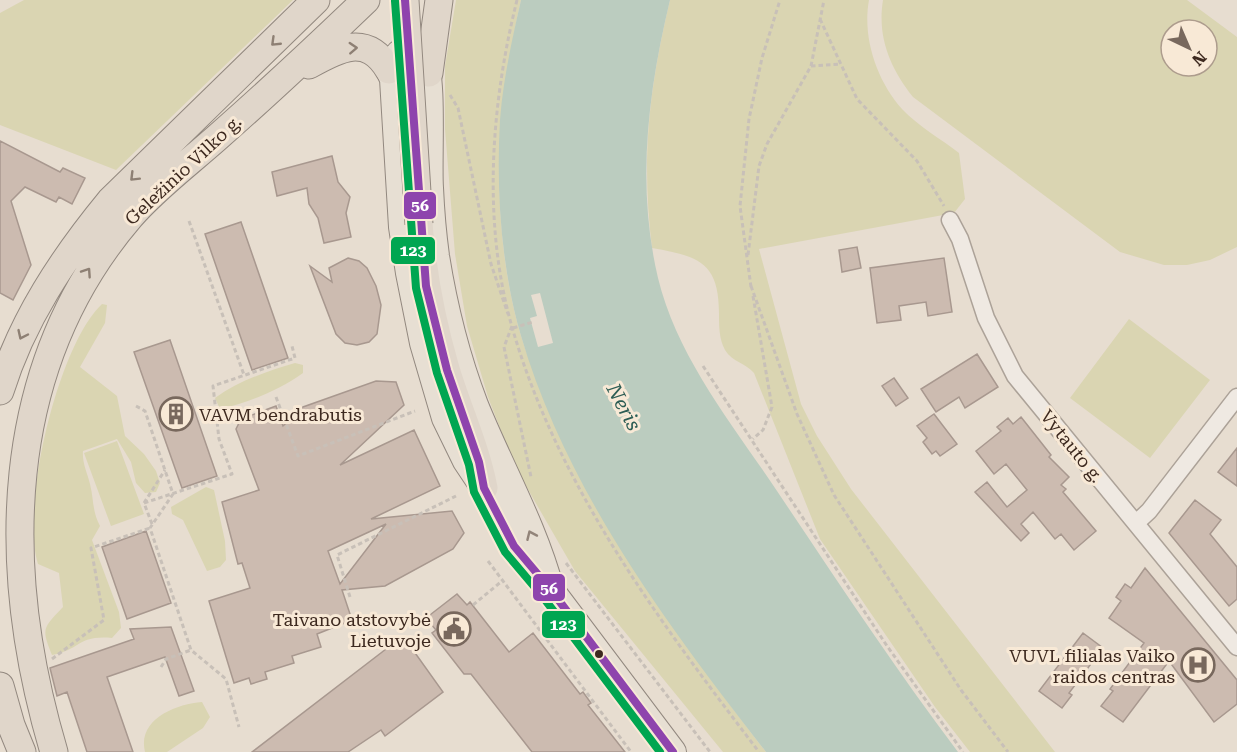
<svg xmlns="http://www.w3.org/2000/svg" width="1237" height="752" font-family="'Roboto Serif',serif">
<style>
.green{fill:#dad5b2;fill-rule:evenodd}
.water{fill:#bbccbf}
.pier{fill:#e7ddd0}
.building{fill:#ccbbb0;stroke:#a8988f;stroke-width:1.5;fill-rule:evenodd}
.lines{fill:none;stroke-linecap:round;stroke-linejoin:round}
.minor-casing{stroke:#aca298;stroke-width:19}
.primary-casing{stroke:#92887f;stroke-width:28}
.trunk-casing{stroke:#92887f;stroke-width:29}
.path{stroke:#c8c0b8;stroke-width:3;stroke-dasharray:4.5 3;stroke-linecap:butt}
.minor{stroke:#efe9e2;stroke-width:16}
.primary{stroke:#e7dfd3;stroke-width:26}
.trunk{stroke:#e0d6ca;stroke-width:27}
.trunk-bridge-casing{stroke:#92887f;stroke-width:29;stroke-linecap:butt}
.trunk-bridge{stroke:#e0d6ca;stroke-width:27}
.bus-1-casing{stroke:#f8e9d6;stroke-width:12}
.bus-2-casing{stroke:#f8e9d6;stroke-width:12}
.bus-1{stroke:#8e44ad;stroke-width:8}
.bus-2{stroke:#00a651;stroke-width:8}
.oneway{stroke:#8e8074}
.oneway2{stroke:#928479}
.bus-dot{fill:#3d291f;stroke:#f8e9d6;stroke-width:2}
.labels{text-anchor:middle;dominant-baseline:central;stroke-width:6;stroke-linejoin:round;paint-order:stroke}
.street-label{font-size:18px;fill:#3d291f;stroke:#f8e9d6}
.poi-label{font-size:18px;fill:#3d291f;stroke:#f8e9d6;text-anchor:end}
.water-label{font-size:20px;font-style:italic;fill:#2d5d54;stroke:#f8e9d6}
.line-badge{stroke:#f8e9d6;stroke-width:2}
.badge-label{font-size:16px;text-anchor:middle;font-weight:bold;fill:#fff}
</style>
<rect width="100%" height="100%" fill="#e7ddd0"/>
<path class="green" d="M 24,0 L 293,0 L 116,170 L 0,125 L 0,13 Z
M 456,0 L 521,0 C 496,111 489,226 521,336 C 530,365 543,393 555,420 C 609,542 685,647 766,752 L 723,752 L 575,571 L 515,467 L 488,397 L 467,326 L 455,254 L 445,129 L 445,66 Z
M 670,0 L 869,0 C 862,38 877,81 902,109 C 918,126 941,139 959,153 L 965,199 L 954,213 L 759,249 L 801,404 L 817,436 L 851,489 L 1055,752 L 970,752 L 935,707 L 820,539 L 754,373 C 746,363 732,362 725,350 C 719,339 719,326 719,313 C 719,261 697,256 652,248 C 641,158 649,89 670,0 Z
M 883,0 L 1187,0 L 1237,37 L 1237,247 L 1210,260 L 1187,265 L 1164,265 L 1120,252 L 913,97 C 890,68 877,37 883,0 ZM 1171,30 L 1207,30 L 1207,66 L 1171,66 Z
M 102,304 L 107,305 L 105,323 L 80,367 L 117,396 L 125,436 L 144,454 L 156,471 L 160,483 L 156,492 L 145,493 L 136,483 L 131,462 L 117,439 L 83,451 C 82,463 87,472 90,484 C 94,500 92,511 100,526 L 92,540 L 119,612 L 121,628 L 112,638 C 77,635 81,650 52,655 C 41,628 43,628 63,607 L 59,573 L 38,564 C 20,507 58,345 102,304 Z
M 1129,319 L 1210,380 L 1150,458 L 1070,398 Z
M 295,363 L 303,365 L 303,373 C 278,391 249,402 220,409 L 215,398 C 238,381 268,371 295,363 Z
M 117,441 L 144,514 L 111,526 L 84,453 Z
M 206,487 L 214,490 L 225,541 L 226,560 L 220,567 L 207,571 L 183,520 L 172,514 L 171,507 Z
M 202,702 L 210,717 L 203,728 L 167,752 L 145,752 C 137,720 175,704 202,702 Z"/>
<path class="water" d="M 521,0 L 670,0 C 648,92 636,185 658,278 C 677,357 733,425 777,491 C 836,579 894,667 958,752 L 766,752 C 668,626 567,492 521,336 C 501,268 496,191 500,120 C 503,80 512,40 521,0 Z"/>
<path class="pier" d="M 540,293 L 553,343 L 538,347 L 530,318 L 537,316 L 531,295 Z"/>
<path class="building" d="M 0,141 L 60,172 L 63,168 L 85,178 L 72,204 L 59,197 L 56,202 L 25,187 L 11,201 L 31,265 L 13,300 L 0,293 Z
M 332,156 L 338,182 L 350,197 L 346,213 L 351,237 L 324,243 L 318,218 L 309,204 L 307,188 L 277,196 L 272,172 Z
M 241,222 L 288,358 L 252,370 L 205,234 Z
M 857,247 L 861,268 L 842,272 L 839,250 Z
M 348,258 L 359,261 L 367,268 L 376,286 L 381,305 L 377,334 L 369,342 L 357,345 L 345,343 L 336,334 L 310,266 L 332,282 L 329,268 Z
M 944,258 L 952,312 L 928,316 L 926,302 L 899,306 L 901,320 L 877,323 L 870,268 Z
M 170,340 L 217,476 L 182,488 L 134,352 Z
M 977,354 L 998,387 L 965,408 L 959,397 L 936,412 L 921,389 Z
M 894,378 L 908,398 L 896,406 L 882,386 Z
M 376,381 L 396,382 L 404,405 L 340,465 L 414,430 L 440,486 L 371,519 L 452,511 L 464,533 L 453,549 L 385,586 L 342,590 L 352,620 L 317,634 L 321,647 L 292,656 L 294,663 L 265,672 L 267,679 L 251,684 L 249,678 L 234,683 L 209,601 L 250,588 L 242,563 L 238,564 L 222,502 L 259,490 L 236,429 L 241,419 L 276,406 L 283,426 L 303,407 ZM 386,524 L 340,584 L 328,551 Z
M 934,414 L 957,444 L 940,456 L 936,451 L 932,454 L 923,442 L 927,438 L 917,426 Z
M 1021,417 L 1051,455 L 1049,457 L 1069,477 L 1061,485 L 1066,489 L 1063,492 L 1096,531 L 1074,550 L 1061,534 L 1055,539 L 1033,512 L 1021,524 L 1029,533 L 1021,541 L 975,492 L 987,482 L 1007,507 L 1027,490 L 1006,464 L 994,474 L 976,451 L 1001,431 L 997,427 L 1008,418 L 1013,424 Z
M 1237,448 L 1237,486 L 1218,472 Z
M 1195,500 L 1221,520 L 1210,534 L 1237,567 L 1237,599 L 1229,606 L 1169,533 Z
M 146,531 L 171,603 L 127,619 L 102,547 Z
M 1145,568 L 1237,680 L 1237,704 L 1214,722 L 1169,661 L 1123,722 L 1101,706 L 1113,691 L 1110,689 L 1144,643 L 1109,618 L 1121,601 L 1116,597 L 1125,584 L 1131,588 Z
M 457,594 L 467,605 L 470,602 L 509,652 L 533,633 L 580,694 L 583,692 L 591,703 L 588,705 L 625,752 L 532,752 L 471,674 L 464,674 L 432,633 L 436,630 L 426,618 Z
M 171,627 L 194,691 L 179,696 L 165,657 L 107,677 L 133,752 L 87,752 L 67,692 L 57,696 L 50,668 L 134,639 L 130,629 Z
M 1083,633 L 1103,648 L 1069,693 L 1072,695 L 1062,708 L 1039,691 Z
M 403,636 L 443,692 L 385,736 L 381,730 L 348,752 L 252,752 Z"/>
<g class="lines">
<g class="minor-casing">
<path id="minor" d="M 950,220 L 960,239 L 986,318 L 1015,376 L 1237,647
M 1136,523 L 1149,511 L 1237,397"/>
</g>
<g class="primary-casing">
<path id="primary" d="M 551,590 C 534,526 500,467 475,405 C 457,358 444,306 436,256 C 433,234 431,210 430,188 C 428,162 434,74 423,57 C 410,36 395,55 389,70 L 393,79 L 402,227 L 409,273 L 423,343 L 445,418 L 466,461 L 484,488 L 514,546 L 551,590 L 673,752"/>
</g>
<g class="trunk-casing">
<path id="trunk" d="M 309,65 C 339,48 367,33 389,70
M 429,73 L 439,0
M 419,224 C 423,274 432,321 446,369 C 458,409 476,447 484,488
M 0,391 C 22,320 63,258 110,201 L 316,0
M 0,686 L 11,725 L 22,752
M 54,752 C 0,570 0,369 130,217 C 156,187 190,162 220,135 C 270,91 318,46 366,0"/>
</g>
<path class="path" d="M 517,0 C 491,104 482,222 512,327 C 558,487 660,622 759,752
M 820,19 L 857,99 L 917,161 L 944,206
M 811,66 L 841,64
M 450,95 L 458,108 L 491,264 L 508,314
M 189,221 L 244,375
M 748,255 L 759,166 L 767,144 L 811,66 L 824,0
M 751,286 L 797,414 L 834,495 L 961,690 L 1008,752
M 751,287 L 740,206 L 749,119 L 762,58 L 780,0
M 753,296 L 772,407 L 763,430 L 753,439
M 512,326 L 504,347 L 531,477
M 513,328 L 533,322
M 703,366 L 887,646 L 963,752
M 276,397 L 298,456 L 415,411
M 136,406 L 145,411 L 173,494 L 150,528 L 191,650 L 226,679 L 239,727
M 144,503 L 232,474 L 219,439 L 213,386 L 295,358 L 292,346
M 152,524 L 144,503 L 165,470
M 488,561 L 631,752
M 566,563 L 710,752
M 350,597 L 337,555 L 456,496
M 473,605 L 502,581
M 52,659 L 104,620 L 91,548 L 150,528
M 161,667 L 166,659 L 191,650"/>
<use href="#minor" class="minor"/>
<use href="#primary" class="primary"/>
<use href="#trunk" class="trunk"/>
<g class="trunk-bridge-casing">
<path id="trunk-bridge" d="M 405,0 L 419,224"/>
</g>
<use href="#trunk-bridge" class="trunk-bridge"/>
<g class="bus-1-casing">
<path id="bus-1" d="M 405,0 L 426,286 L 447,370 L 479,462 L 484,488 L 514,546 L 551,590 L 673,752"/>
</g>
<g class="bus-2-casing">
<path id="bus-2" d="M 395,1 L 416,288 L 437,373 L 469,465 L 474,492 L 505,552 L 543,597 L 660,752"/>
</g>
<use href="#bus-1" class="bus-1"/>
<use href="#bus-2" class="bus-2"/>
</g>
<defs><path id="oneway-chevron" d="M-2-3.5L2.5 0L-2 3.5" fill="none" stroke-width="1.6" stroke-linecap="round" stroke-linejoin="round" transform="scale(1.5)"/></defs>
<g class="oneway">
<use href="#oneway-chevron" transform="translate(275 42) rotate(136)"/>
<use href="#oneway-chevron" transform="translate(353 48) rotate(-3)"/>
<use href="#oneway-chevron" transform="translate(134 177) rotate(135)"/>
<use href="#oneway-chevron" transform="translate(87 272) rotate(-56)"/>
<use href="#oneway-chevron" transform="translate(22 335) rotate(115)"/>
</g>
<use class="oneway2" href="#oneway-chevron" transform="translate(531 535) rotate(-114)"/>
<defs>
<g id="building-ring" transform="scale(1.725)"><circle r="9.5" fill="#f8e9d6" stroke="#78685d" stroke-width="1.5"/><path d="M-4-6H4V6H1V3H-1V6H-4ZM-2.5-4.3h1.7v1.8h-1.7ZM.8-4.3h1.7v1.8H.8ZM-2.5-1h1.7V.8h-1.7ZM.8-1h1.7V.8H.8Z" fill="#78685d"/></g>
<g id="civic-ring" transform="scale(1.725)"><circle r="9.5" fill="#f8e9d6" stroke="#78685d" stroke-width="1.5"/><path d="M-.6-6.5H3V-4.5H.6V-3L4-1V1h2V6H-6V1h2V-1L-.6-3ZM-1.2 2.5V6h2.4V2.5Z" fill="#78685d"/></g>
<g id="hospital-ring" transform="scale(1.725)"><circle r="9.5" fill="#f8e9d6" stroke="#78685d" stroke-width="1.5"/><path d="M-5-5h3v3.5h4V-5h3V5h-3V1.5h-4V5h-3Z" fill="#78685d"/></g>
</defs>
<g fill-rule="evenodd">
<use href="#building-ring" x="176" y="414"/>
<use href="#civic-ring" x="454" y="629"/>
<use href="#hospital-ring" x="1198" y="665"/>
</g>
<circle class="bus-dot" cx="599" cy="654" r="5"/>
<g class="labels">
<g class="street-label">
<text transform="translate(183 170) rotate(-43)">Geležinio Vilko g.</text>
<text transform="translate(1072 446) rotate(51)">Vytauto g.</text>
</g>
<g class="poi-label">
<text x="199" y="414" text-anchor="start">VAVM bendrabutis</text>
<text x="431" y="619">Taivano atstovybė<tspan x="431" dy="21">Lietuvoje</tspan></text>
<text x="1175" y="655">VUVL filialas Vaiko<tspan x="1175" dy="21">raidos centras</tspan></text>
</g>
<g class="water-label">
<text transform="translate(624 407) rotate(62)">Neris</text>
</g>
</g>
<g class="line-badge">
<rect x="403" y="191" width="34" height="29" rx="6" fill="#8e44ad"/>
<rect x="390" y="236" width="46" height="29" rx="6" fill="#00a651"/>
<rect x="532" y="573" width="34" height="29" rx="6" fill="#8e44ad"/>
<rect x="541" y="610" width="45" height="29" rx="6" fill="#00a651"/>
</g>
<g class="badge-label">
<text x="420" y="211">56</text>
<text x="413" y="256">123</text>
<text x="549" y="594">56</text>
<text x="563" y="630">123</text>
</g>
<g transform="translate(1189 48) rotate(136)"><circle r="28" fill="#f8e9d6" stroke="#ad9c8d" stroke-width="1.5"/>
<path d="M0-4.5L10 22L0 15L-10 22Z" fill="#78685d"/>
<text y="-9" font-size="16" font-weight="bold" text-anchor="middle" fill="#3d291f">N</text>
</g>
</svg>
